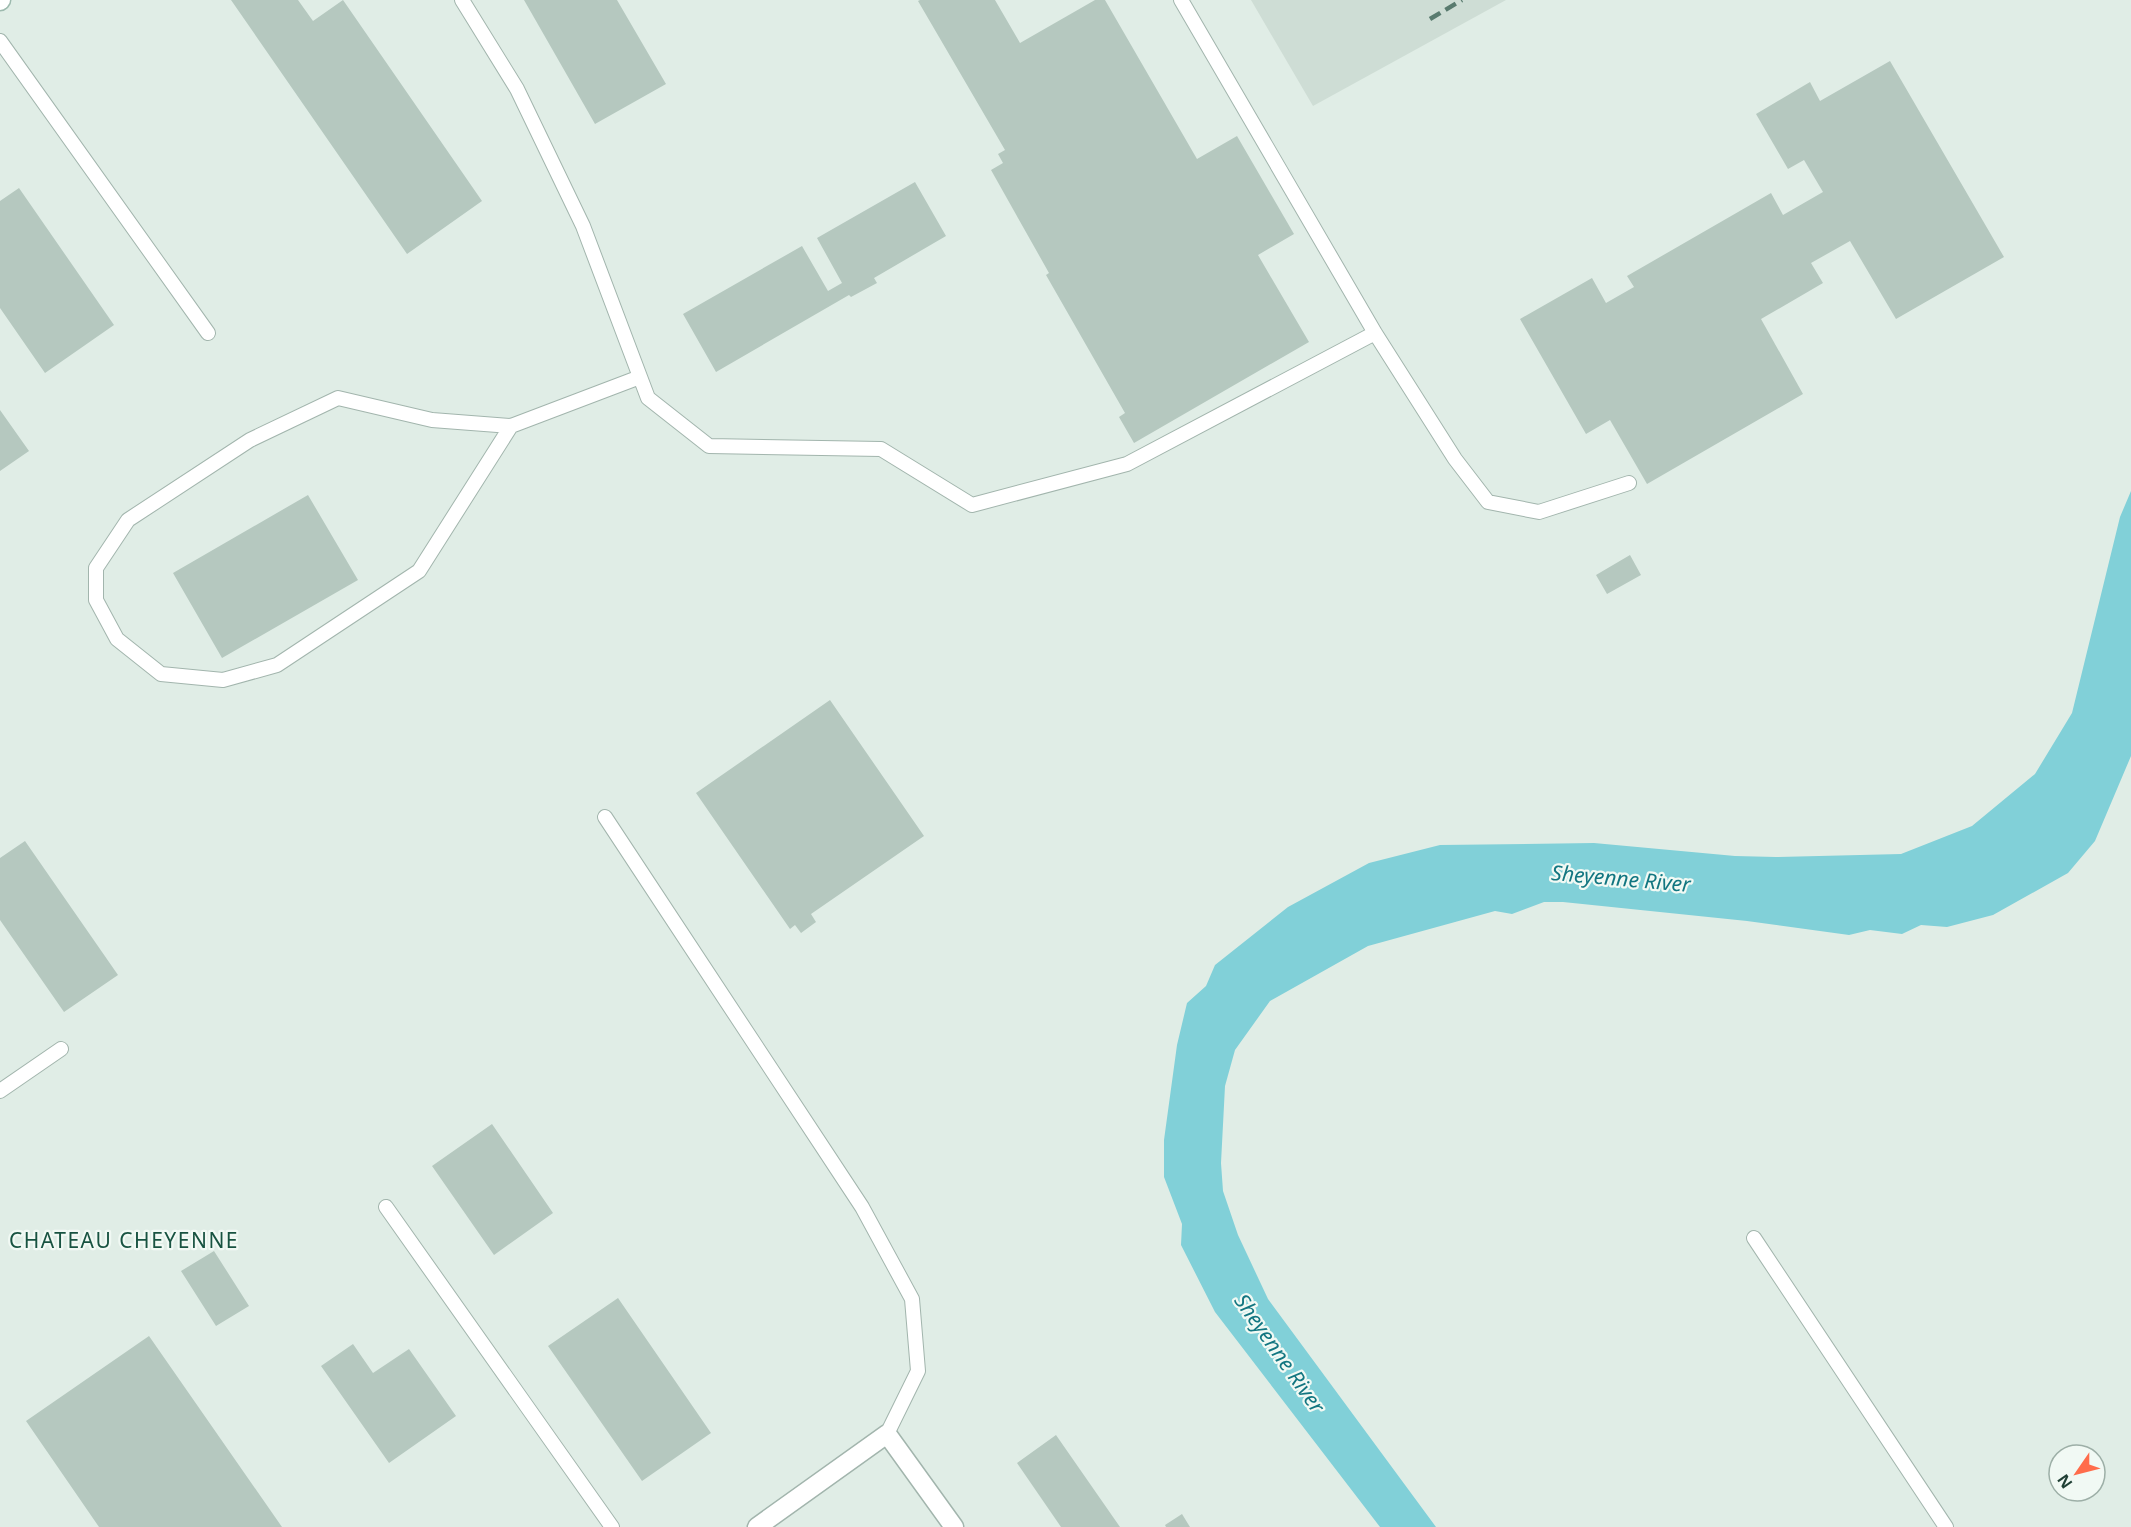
<svg xmlns="http://www.w3.org/2000/svg" width="2131" height="1527" font-family="'Noto Sans',sans-serif">
<style>
.built{fill:#ceddd5}
.water{fill:#81d0d8}
.building{fill:#b5c8bf}
.lines{fill:none;stroke-linecap:round;stroke-linejoin:round}
.service-casing{stroke:#a2b5ad;stroke-width:16}
.minor-casing{stroke:#a2b5ad;stroke-width:21}
.secondary-casing{stroke:#9dbaae;stroke-width:21}
.service{stroke:#fff;stroke-width:14}
.minor{stroke:#fff;stroke-width:18}
.secondary{stroke:#fff;stroke-width:18}
.rail{stroke:#597b6f;stroke-width:4.5;stroke-dasharray:12 6;stroke-linecap:butt}
.labels{text-anchor:middle;dominant-baseline:central;stroke-width:4.5;stroke-linejoin:round;paint-order:stroke}
.water-label{font-size:21px;font-style:italic;fill:#127681;stroke:#f1f9f4}
.neighbourhood-label{font-size:21px;letter-spacing:1.5px;fill:#185341;stroke:#f1f9f4}
</style>
<rect width="100%" height="100%" fill="#e0ede6"/>
<path class="built" d="M 1251,0 L 1506,0 L 1313,106 Z"/>
<path class="water" d="M 2131,491 L 2131,756 L 2095,841 L 2068,873 L 1993,915 L 1947,927 L 1921,925 L 1902,934 L 1870,930 L 1849,935 L 1747,921 L 1563,902 L 1544,902 L 1512,914 L 1495,911 L 1368,946 L 1270,1001 L 1235,1050 L 1225,1086 L 1221,1163 L 1223,1191 L 1238,1235 L 1268,1299 L 1436,1527 L 1380,1527 L 1215,1312 L 1181,1245 L 1182,1224 L 1164,1177 L 1164,1140 L 1177,1045 L 1187,1003 L 1206,986 L 1215,965 L 1288,907 L 1369,863 L 1440,845 L 1594,843 L 1735,856 L 1776,857 L 1901,854 L 1972,826 L 2035,774 L 2072,713 L 2120,517 Z"/>
<path class="building" d="M 231,0 L 298,0 L 313,21 L 343,0 L 482,201 L 407,254 Z
M 524,0 L 617,0 L 666,84 L 595,124 Z
M 920,0 L 995,0 L 1020,43 L 1095,0 L 1105,0 L 1197,159 L 1237,136 L 1294,234 L 1258,255 L 1309,342 L 1134,443 L 1119,417 L 1125,413 L 1046,275 L 1049,273 L 991,170 L 1003,163 L 998,154 L 1005,150 L 918,1 Z
M 1890,61 L 2004,257 L 1896,319 L 1850,241 L 1811,263 L 1823,283 L 1761,319 L 1803,394 L 1647,484 L 1610,420 L 1586,434 L 1520,319 L 1592,278 L 1606,303 L 1634,287 L 1627,276 L 1771,193 L 1783,215 L 1823,192 L 1804,160 L 1788,169 L 1756,114 L 1810,82 L 1820,101 Z
M 915,182 L 946,236 L 874,278 L 877,283 L 851,297 L 849,295 L 716,372 L 683,314 L 802,246 L 828,291 L 842,283 L 817,238 Z
M 19,188 L 114,325 L 45,373 L 0,308 L 0,201 Z
M 0,410 L 29,451 L 0,471 Z
M 308,495 L 358,580 L 222,658 L 173,573 Z
M 1630,555 L 1641,575 L 1607,594 L 1596,575 Z
M 830,700 L 924,836 L 811,914 L 816,922 L 801,933 L 795,925 L 790,929 L 696,793 Z
M 25,841 L 118,975 L 64,1012 L 0,920 L 0,858 Z
M 492,1124 L 553,1213 L 494,1255 L 432,1166 Z
M 214,1251 L 249,1306 L 216,1326 L 181,1271 Z
M 618,1298 L 711,1433 L 642,1481 L 548,1346 Z
M 149,1336 L 282,1527 L 99,1527 L 26,1421 Z
M 353,1344 L 373,1373 L 409,1349 L 456,1416 L 389,1463 L 321,1366 Z
M 1056,1435 L 1120,1527 L 1061,1527 L 1017,1463 Z
M 1182,1514 L 1190,1527 L 1166,1527 L 1165,1525 Z"/>
<g class="lines">
<g class="service-casing">
<path id="service" d="M 462,0 L 517,89 L 583,226 L 648,398 L 709,446 L 881,449 L 972,505 L 1127,464 L 1375,333
M 1181,0 L 1375,333 L 1455,459 L 1488,502 L 1539,512 L 1629,483
M 0,41 L 208,333
M 338,398 L 432,420 L 511,426 L 419,571 L 277,665 L 223,680 L 161,674 L 117,639 L 96,600 L 96,568 L 128,520 L 250,440 Z
M 511,426 L 640,377
M 605,817 L 862,1207 L 912,1299 L 918,1371 L 887,1434
M 0,1091 L 61,1049
M 386,1207 L 612,1527
M 1754,1238 L 1946,1527"/>
</g>
<g class="minor-casing">
<path id="minor" d="M 757,1527 L 887,1434 L 954,1527"/>
</g>
<g class="secondary-casing">
<path id="secondary" d="M 0,1 L 1,0"/>
</g>
<use href="#service" class="service"/>
<use href="#minor" class="minor"/>
<use href="#secondary" class="secondary"/>
<path class="rail" d="M 1430,19 L 1462,0"/>
</g>
<g class="labels">
<g class="water-label">
<text transform="translate(1621 878) rotate(5)">Sheyenne River</text>
<text transform="translate(1280 1353) rotate(55)">Sheyenne River</text>
</g>
<g class="neighbourhood-label">
<text x="124" y="1240">CHATEAU CHEYENNE</text>
</g>
</g>
<g transform="translate(2077 1473) rotate(235)"><circle r="28" fill="#f1f9f4" stroke="#9dafa7" stroke-width="1.5"/>
<path d="M0-4.5L10 22L0 15L-10 22Z" fill="#ff6c4b"/>
<text y="-9" font-size="16" font-weight="bold" text-anchor="middle" fill="#1f3f34">N</text>
</g>
</svg>
